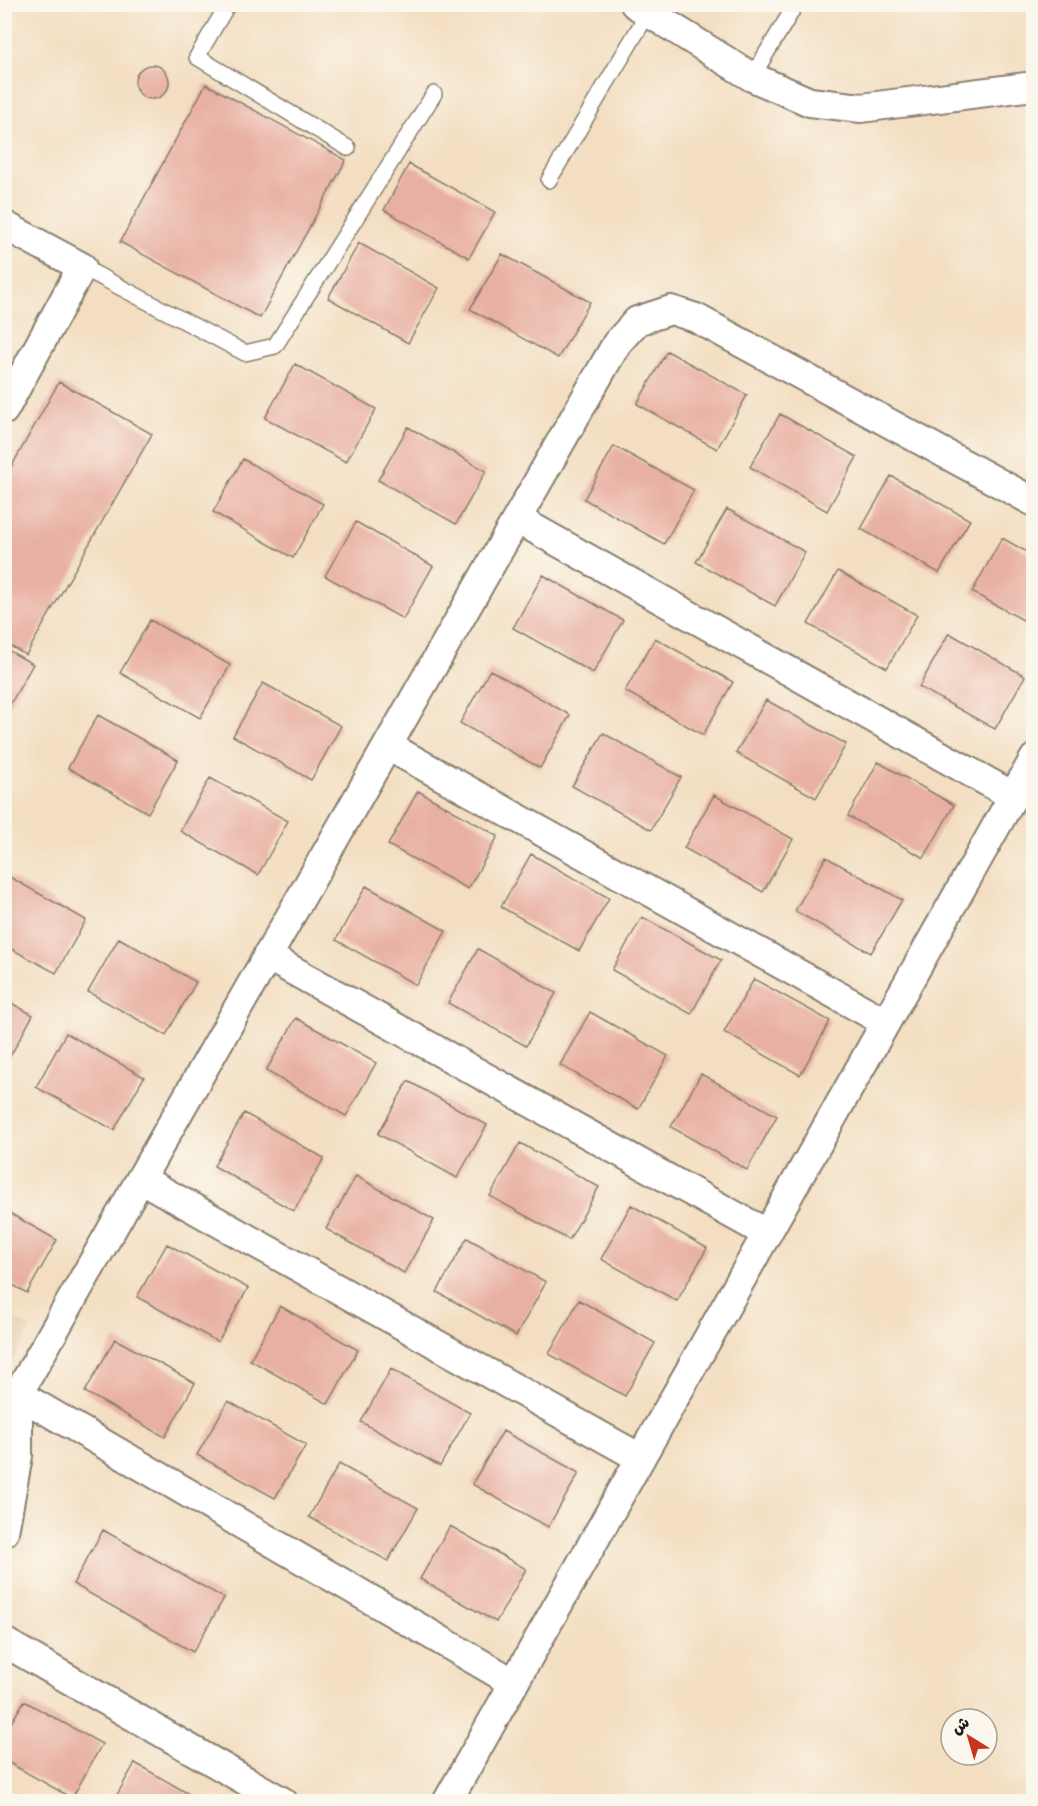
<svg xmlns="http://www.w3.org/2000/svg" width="1038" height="1806" font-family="Delius,'Playpen Sans Arabic',sans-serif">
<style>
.built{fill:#e6cfb5}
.building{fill:#e8b0a2}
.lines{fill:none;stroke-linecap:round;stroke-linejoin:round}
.service-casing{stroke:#887d6e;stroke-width:18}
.minor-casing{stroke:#887d6e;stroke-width:32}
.service{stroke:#fff;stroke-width:15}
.minor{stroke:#fff;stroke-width:28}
</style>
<rect width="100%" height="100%" fill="#fbf7ec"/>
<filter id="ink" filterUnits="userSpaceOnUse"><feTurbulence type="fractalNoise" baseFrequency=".0167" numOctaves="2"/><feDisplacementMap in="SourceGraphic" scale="12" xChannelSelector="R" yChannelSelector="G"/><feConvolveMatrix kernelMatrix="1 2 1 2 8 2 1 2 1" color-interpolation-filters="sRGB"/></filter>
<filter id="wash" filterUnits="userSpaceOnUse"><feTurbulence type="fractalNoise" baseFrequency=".008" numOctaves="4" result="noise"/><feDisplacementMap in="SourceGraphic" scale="24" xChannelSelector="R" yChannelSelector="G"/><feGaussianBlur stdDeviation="1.35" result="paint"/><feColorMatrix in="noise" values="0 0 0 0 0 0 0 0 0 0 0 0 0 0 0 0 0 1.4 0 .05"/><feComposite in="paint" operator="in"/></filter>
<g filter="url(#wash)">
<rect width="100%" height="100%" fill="#f3dec1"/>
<path class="built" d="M 5,1313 L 31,1328 L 5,1374 Z"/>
<g id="blocks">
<path class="building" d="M135 82a17 17 0 1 1 34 0a17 17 0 1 1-34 0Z
M 206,84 L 346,160 L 260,318 L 120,242 Z
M 409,164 L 495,212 L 469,258 L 384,210 Z
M 359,243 L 439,288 L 408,343 L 328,298 Z
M 502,254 L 590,302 L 558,358 L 470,309 Z
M 667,351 L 747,395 L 717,449 L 637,404 Z
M 295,364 L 376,409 L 346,462 L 265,418 Z
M 59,382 L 152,434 L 26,655 L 5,643 L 5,478 Z
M 780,414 L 857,457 L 827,511 L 750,467 Z
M 408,427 L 486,471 L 456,524 L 378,480 Z
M 614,446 L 694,490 L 664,544 L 584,499 Z
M 243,459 L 323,504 L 293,558 L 213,512 Z
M 891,476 L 970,520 L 939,573 L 861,529 Z
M 727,509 L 805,552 L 775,606 L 696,562 Z
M 356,522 L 433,566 L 403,619 L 325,576 Z
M 1002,538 L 1034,556 L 1034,626 L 972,592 Z
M 838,571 L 917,615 L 887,668 L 808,624 Z
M 543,575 L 623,620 L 593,673 L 513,628 Z
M 150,620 L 230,665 L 200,718 L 120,673 Z
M 949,633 L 1025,676 L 995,729 L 919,687 Z
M 655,638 L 733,682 L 703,735 L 625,691 Z
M 4,648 L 33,664 L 4,715 Z
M 490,670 L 570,715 L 540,768 L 460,723 Z
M 263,683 L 341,726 L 311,780 L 233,736 Z
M 766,700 L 846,744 L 816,798 L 736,753 Z
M 98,715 L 178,760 L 148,813 L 68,768 Z
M 603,733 L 681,777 L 651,830 L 572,786 Z
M 878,762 L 954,805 L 924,858 L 848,816 Z
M 210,778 L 288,821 L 258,875 L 180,831 Z
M 418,791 L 498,836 L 468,889 L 388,845 Z
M 714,795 L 793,839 L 763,892 L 684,848 Z
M 531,854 L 609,898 L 579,951 L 501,907 Z
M 826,857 L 902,900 L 871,953 L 795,911 Z
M 6,875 L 86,920 L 56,973 L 4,945 Z
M 366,886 L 446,931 L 416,985 L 336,940 Z
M 642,917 L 721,960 L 691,1014 L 612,970 Z
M 119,938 L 196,982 L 166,1035 L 88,992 Z
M 478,949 L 556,993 L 526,1046 L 448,1003 Z
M 754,979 L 830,1021 L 800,1075 L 724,1032 Z
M 4,999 L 33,1015 L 4,1067 Z
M 590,1012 L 668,1056 L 638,1109 L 560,1065 Z
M 296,1018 L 376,1063 L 346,1116 L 266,1071 Z
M 66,1033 L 144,1077 L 114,1130 L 36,1087 Z
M 701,1074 L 777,1116 L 747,1170 L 671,1127 Z
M 408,1081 L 487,1125 L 457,1178 L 378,1134 Z
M 244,1113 L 324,1158 L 294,1211 L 214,1166 Z
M 520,1143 L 599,1187 L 569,1240 L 490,1196 Z
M 356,1176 L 434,1220 L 404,1273 L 326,1229 Z
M 631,1205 L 707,1248 L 677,1301 L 601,1259 Z
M 4,1210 L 57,1240 L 27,1293 L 4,1280 Z
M 467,1238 L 546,1282 L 516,1336 L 437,1292 Z
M 167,1244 L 248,1288 L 218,1342 L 137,1297 Z
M 579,1300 L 655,1343 L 625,1396 L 549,1354 Z
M 280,1306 L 358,1350 L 328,1404 L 250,1360 Z
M 115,1339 L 195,1383 L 165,1437 L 85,1392 Z
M 391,1369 L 470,1413 L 440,1466 L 361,1422 Z
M 228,1401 L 306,1445 L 275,1498 L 197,1455 Z
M 503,1431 L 579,1473 L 548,1527 L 472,1484 Z
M 339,1464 L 418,1508 L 388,1561 L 309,1517 Z
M 450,1526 L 526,1569 L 496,1622 L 420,1579 Z
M 103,1530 L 224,1598 L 193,1652 L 73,1584 Z
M 24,1701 L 102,1744 L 72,1798 L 4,1760 L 4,1735 Z
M 135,1763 L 203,1802 L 113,1802 Z"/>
</g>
</g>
<g filter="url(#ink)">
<use href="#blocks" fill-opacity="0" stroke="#887d6e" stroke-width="1.5"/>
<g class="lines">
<g class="service-casing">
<path id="service" d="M 228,4 L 197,57 L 348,148
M 752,77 L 796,4
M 549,180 L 648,13
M 82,267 L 245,353 L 275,346 L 434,94"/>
</g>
<g class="minor-casing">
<path id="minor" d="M 635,4 L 752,77 L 810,102 L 861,108 L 1034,86
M 4,225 L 82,267 L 4,410
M 517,519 L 1013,796
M 388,746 L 885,1022
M 267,956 L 766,1233
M 141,1179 L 640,1458
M 18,1394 L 514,1683
M 4,1532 L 18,1456 L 18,1394 L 617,343 L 637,321 L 671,310 L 696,318 L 1034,502
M 4,1642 L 283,1802
M 447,1802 L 1034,759"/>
</g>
<use href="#service" class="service"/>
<use href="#minor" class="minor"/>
</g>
</g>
<rect width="1038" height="1806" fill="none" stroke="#fbf7ec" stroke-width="24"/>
<g transform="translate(969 1737) rotate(323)"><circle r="28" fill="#fbf7ec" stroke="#a29f99" stroke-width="1.5"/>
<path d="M0-4.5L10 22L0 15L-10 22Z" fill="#c8321e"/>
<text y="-9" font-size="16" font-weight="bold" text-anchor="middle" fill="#1c1c1c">ش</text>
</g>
</svg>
